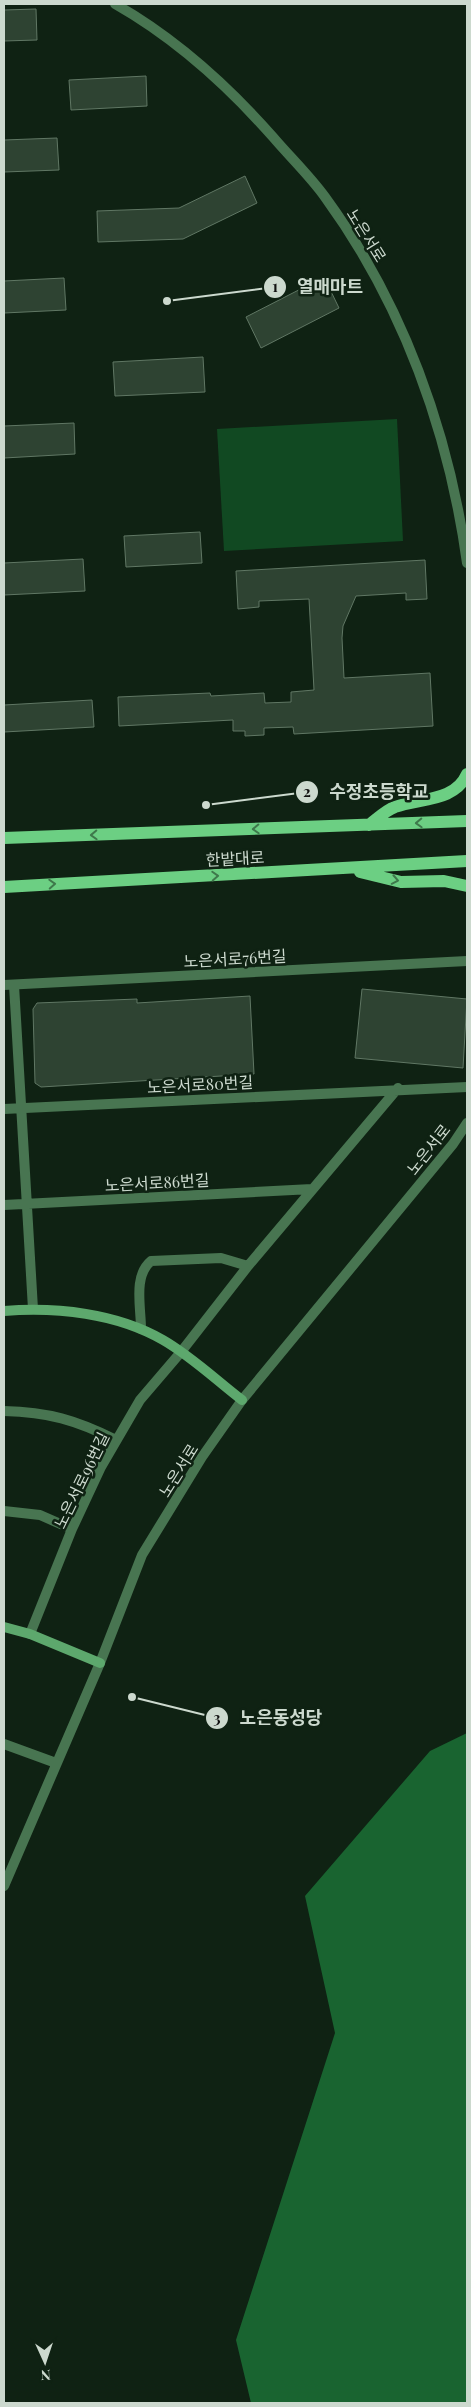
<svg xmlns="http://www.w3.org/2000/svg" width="471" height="2407" font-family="'Playfair Display','Noto Sans KR',serif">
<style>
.green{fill:#114922}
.forest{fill:#196430}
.building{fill:#2e4332;stroke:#607764}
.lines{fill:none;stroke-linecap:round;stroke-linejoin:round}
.street{stroke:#487551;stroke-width:10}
.secondary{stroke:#5da86d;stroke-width:10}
.primary{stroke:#6ccf83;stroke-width:12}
.oneway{stroke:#3e784b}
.labels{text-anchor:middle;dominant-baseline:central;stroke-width:5;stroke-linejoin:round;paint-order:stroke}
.street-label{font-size:16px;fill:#ccd9ce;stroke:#0f2213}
.leader{fill:none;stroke:#ccd9ce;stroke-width:2}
.callout-dot{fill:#ccd9ce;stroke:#0f2213;stroke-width:2}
.mark-label{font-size:15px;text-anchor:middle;font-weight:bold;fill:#111}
.callout-label{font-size:18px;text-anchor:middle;font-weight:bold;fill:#ccd9ce;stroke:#0f2213;stroke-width:5;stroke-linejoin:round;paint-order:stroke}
</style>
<rect width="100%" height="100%" fill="#0f2213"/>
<path class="green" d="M 397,419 L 403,541 L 224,551 L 217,429 Z"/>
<path class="forest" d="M 467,1733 L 467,2403 L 251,2403 L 236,2340 L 335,2033 L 305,1896 L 430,1751 Z"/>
<path class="building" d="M 36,9 L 37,40 L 4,41 L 4,10 Z
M 146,76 L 147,106 L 71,110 L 69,80 Z
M 57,138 L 59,170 L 4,172 L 4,140 Z
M 245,176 L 257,203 L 183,239 L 98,242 L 97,211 L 179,208 Z
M 324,277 L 339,308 L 261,348 L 246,317 Z
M 64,278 L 66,310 L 4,313 L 4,281 Z
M 203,357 L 205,392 L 115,396 L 113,362 Z
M 74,423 L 75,454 L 4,458 L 4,426 Z
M 200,532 L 202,563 L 126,567 L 124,536 Z
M 83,559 L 85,591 L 4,595 L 4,563 Z
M 425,560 L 427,599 L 406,600 L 406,593 L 356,596 L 343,626 L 342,638 L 344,678 L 430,673 L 433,726 L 294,734 L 293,727 L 264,728 L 264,735 L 245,736 L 245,731 L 233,731 L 233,720 L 119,726 L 118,697 L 210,693 L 211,696 L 264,693 L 265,703 L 291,702 L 291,692 L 314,690 L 309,599 L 259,601 L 259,607 L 238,609 L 236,571 Z
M 92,700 L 94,727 L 4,732 L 4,705 Z
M 362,989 L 467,999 L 463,1068 L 355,1058 Z
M 250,996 L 254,1074 L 41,1087 L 35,1083 L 33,1009 L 37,1003 L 137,999 L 137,1003 Z"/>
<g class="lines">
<path class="street" d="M 115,4 C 175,38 228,86 273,137 C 290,157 310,176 325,197 C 403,304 449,432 467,563
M 4,985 L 467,961
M 14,985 L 33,1309
M 4,1109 L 467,1087
M 4,1205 L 312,1189
M 141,1329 C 141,1307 133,1276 151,1261 L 221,1258 L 248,1266
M 4,1411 C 48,1412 76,1420 116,1440
M 4,1511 L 40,1515 L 72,1529
M 30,1634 L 72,1529 L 101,1467 L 140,1400 L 181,1352 L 248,1266 L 398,1088
M 4,1744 L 56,1763
M 4,1886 L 100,1663 L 142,1555 L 202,1457 L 242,1400 L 453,1144 L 467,1123"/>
<path class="secondary" d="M 4,1311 C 57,1307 116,1313 163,1340 C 191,1356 216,1380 242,1400
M 4,1627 L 30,1634 L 100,1663"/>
<path class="primary" d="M 369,825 C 377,819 386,810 395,807 C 419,798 455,802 467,774
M 4,838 L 467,821
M 360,872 L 401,882 L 444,881 L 467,886
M 4,887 L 467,861"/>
</g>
<defs><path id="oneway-chevron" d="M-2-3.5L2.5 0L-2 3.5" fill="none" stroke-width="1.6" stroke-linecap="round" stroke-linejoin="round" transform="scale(1.25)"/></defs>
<g class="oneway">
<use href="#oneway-chevron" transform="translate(419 823) rotate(178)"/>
<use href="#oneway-chevron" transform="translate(256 829) rotate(178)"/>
<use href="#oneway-chevron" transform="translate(94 835) rotate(178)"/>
<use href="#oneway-chevron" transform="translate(215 876) rotate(-3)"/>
<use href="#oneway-chevron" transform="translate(395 880) rotate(11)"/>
<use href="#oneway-chevron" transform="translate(52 884) rotate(-3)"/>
</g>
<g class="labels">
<g class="street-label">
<text transform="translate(367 235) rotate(58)">노은서로</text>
<text transform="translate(235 858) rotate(-3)">한밭대로</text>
<text transform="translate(235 958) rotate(-3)">노은서로76번길</text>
<text transform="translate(200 1084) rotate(-3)">노은서로80번길</text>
<text transform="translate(428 1149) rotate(-52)">노은서로</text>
<text transform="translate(157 1182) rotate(-3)">노은서로86번길</text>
<text transform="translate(178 1470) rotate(-58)">노은서로</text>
<text transform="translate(81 1480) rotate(-64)">노은서로96번길</text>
</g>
</g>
<path class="leader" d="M167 301L275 287M206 805L307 792M132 1697L217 1718"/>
<g class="callout-dot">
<circle cx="167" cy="301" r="5"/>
<circle cx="206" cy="805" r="5"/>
<circle cx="132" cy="1697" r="5"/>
<circle cx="275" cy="287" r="12"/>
<circle cx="307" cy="792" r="12"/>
<circle cx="217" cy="1718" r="12"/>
</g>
<g class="mark-label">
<text x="275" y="292">1</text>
<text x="307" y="797">2</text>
<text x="217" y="1723">3</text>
</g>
<g class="callout-label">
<text x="330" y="293">열매마트</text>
<text x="379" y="798">수정초등학교</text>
<text x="281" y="1724">노은동성당</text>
</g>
<rect width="471" height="2407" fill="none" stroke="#ccd9ce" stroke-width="10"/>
<g transform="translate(45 2362) rotate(177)" stroke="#0f2213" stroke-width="4" paint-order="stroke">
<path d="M0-4L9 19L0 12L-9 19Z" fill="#ccd9ce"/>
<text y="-8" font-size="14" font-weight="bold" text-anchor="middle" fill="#ccd9ce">N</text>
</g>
</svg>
